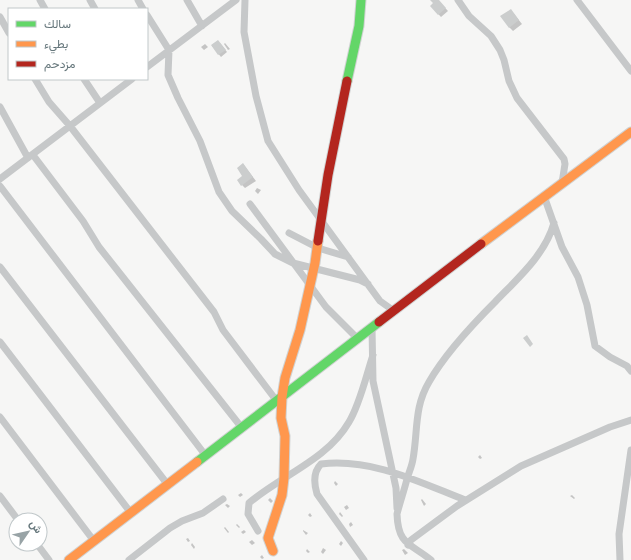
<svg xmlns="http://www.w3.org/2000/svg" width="631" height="560" font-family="'Alegreya Sans',Vazirmatn,sans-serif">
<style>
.shadow{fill:#0003}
.building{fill:#cbcdcd}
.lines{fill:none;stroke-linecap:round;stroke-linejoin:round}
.fast-casing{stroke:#d0d2d2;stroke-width:11}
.slow-casing{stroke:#d0d2d2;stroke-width:11}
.jam-casing{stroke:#d0d2d2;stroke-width:11}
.street{stroke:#c6c8c9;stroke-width:7}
.fast{stroke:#63d668;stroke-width:9}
.slow{stroke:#ff974d;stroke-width:9}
.jam{stroke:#b3261e;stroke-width:9}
</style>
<rect width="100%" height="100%" fill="#f6f6f5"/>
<path class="shadow" d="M 433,0 L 438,0 L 448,11 L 441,17 L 431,6 L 434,3 Z
M 514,14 L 522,24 L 513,31 L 509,27 Z
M 220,43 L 227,52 L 221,57 L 212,46 Z
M 225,43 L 230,49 L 228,50 L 224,44 Z
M 205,44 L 208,47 L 204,50 L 201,47 Z
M 243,164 L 256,181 L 245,188 L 242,185 L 244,176 Z
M 257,188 L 261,190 L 258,194 L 255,191 Z
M 480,455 L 482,458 L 480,459 L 478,457 Z
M 335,481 L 338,484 L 336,486 L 334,483 Z
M 241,493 L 243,495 L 240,497 L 238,495 Z
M 572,495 L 575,498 L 574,499 L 570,496 Z
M 270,498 L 273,501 L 271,503 L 268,500 Z
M 422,499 L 426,504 L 424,506 L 421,500 Z
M 227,504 L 230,506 L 228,508 L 225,505 Z
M 347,505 L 349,508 L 346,510 L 344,507 Z
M 340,512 L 343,516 L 342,517 L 339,514 Z
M 310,513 L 312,516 L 310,517 L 308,515 Z
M 351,522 L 353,525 L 350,527 L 349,524 Z
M 237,524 L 240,527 L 239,528 L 236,525 Z
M 225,527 L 229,532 L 228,533 L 224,528 Z
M 244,530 L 246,532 L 243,534 L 241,532 Z
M 303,530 L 308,533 L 306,535 L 303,531 Z
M 188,538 L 190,541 L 188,542 L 186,539 Z
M 252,540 L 255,543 L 252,545 L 249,542 Z
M 341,541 L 343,543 L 341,546 L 339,544 Z
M 192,543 L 195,547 L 194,549 L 191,545 Z
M 323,548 L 326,550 L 323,554 L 321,552 Z
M 307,549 L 310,552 L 308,553 L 306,551 Z
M 404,549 L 408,553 L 405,555 L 402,550 Z
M 262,555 L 264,558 L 262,559 L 260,557 Z"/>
<path class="building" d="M 430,0 L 439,0 L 446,8 L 438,15 L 430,6 L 433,3 Z
M 511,9 L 519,20 L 509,28 L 500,16 Z
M 218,40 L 226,50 L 218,55 L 211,45 Z
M 243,163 L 253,177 L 241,186 L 237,180 L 242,176 L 237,168 Z
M 527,335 L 533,344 L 530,347 L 523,338 Z"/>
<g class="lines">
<g class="fast-casing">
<path id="fast" d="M 347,81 L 359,26 L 361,0
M 197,462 L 379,322"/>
</g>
<g class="slow-casing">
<path id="slow" d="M 481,244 L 631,132
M 273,551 L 268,538 L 282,495 L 284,478 L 285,436 L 281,418 L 282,397 L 285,378 L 300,330 L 315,263 L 318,241
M 69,560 L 197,462"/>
</g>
<g class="jam-casing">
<path id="jam" d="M 318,241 L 328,175 L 347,81
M 379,322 L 481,244"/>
</g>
<path class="street" d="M 40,0 L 45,9
M 90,0 L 95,9
M 138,0 L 143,9
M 187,0 L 202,26
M 245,0 L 244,32 L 256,96 L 268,141 L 299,190 L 380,301 L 394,311
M 458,0 L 469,16 L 491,36 L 500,50 L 504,60 L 509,81 L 517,98 L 564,159 L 565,164 L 562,183
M 577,0 L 631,71
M 147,15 L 169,50 L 168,75 L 178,98 L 200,141 L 219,192 L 232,211 L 261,239 L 275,254 L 293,263 L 360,280 L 368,284
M 0,17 L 9,33
M 147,67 L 236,0
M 35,79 L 49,102 L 70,126 L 214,312 L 223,330 L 276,400
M 84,79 L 100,103
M 0,107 L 28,158
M 33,155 L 83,221 L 99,247 L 242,428
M 0,179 L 132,79
M 0,186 L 206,456
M 544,196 L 562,247 L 578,277 L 587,305 L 595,346 L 610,357 L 627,366 L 631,371
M 250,204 L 326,307 L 358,339
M 289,233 L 318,248 L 348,257
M 0,267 L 168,485
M 372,328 L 373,381 L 396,488 L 397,508
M 0,342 L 131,513
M 0,417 L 94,541
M 0,496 L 18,520
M 258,531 L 248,514 L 249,503 C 282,475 327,460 349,422 C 360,404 366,376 373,355
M 37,544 L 49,560
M 408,545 L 411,540 L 457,506 L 521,466 L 610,427 L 631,420
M 129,560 L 170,528 L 182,521 L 203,513 L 223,499
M 364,560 L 317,494 C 314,484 313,472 321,464 C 372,458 419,482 465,500
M 431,560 C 410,543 398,545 397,514 C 400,502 404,491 407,479 C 409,472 412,466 413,459 C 418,431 414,407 429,382 C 445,354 472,325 495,302 C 517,279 545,255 554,223
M 620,560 L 619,534 L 631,450"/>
<use href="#fast" class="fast"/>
<use href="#slow" class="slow"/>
<use href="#jam" class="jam"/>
</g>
<rect x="8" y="8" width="140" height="72" fill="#ffffff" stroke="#c1c8ca"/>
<rect x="16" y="21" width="20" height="6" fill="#63d668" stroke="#c1c8ca"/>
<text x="44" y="28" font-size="12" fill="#65767b">سالك</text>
<rect x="16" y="41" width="20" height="6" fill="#ff974d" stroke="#c1c8ca"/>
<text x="44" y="48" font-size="12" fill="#65767b">بطيء</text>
<rect x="16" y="61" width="20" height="6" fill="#b3261e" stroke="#c1c8ca"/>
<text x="44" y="68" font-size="12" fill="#65767b">مزدحم</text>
<g transform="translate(28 532) rotate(56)"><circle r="19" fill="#ffffff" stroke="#c1c8ca"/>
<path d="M0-3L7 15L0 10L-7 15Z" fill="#98a3a6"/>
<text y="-6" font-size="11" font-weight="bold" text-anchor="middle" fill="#65767b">ش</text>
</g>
</svg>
